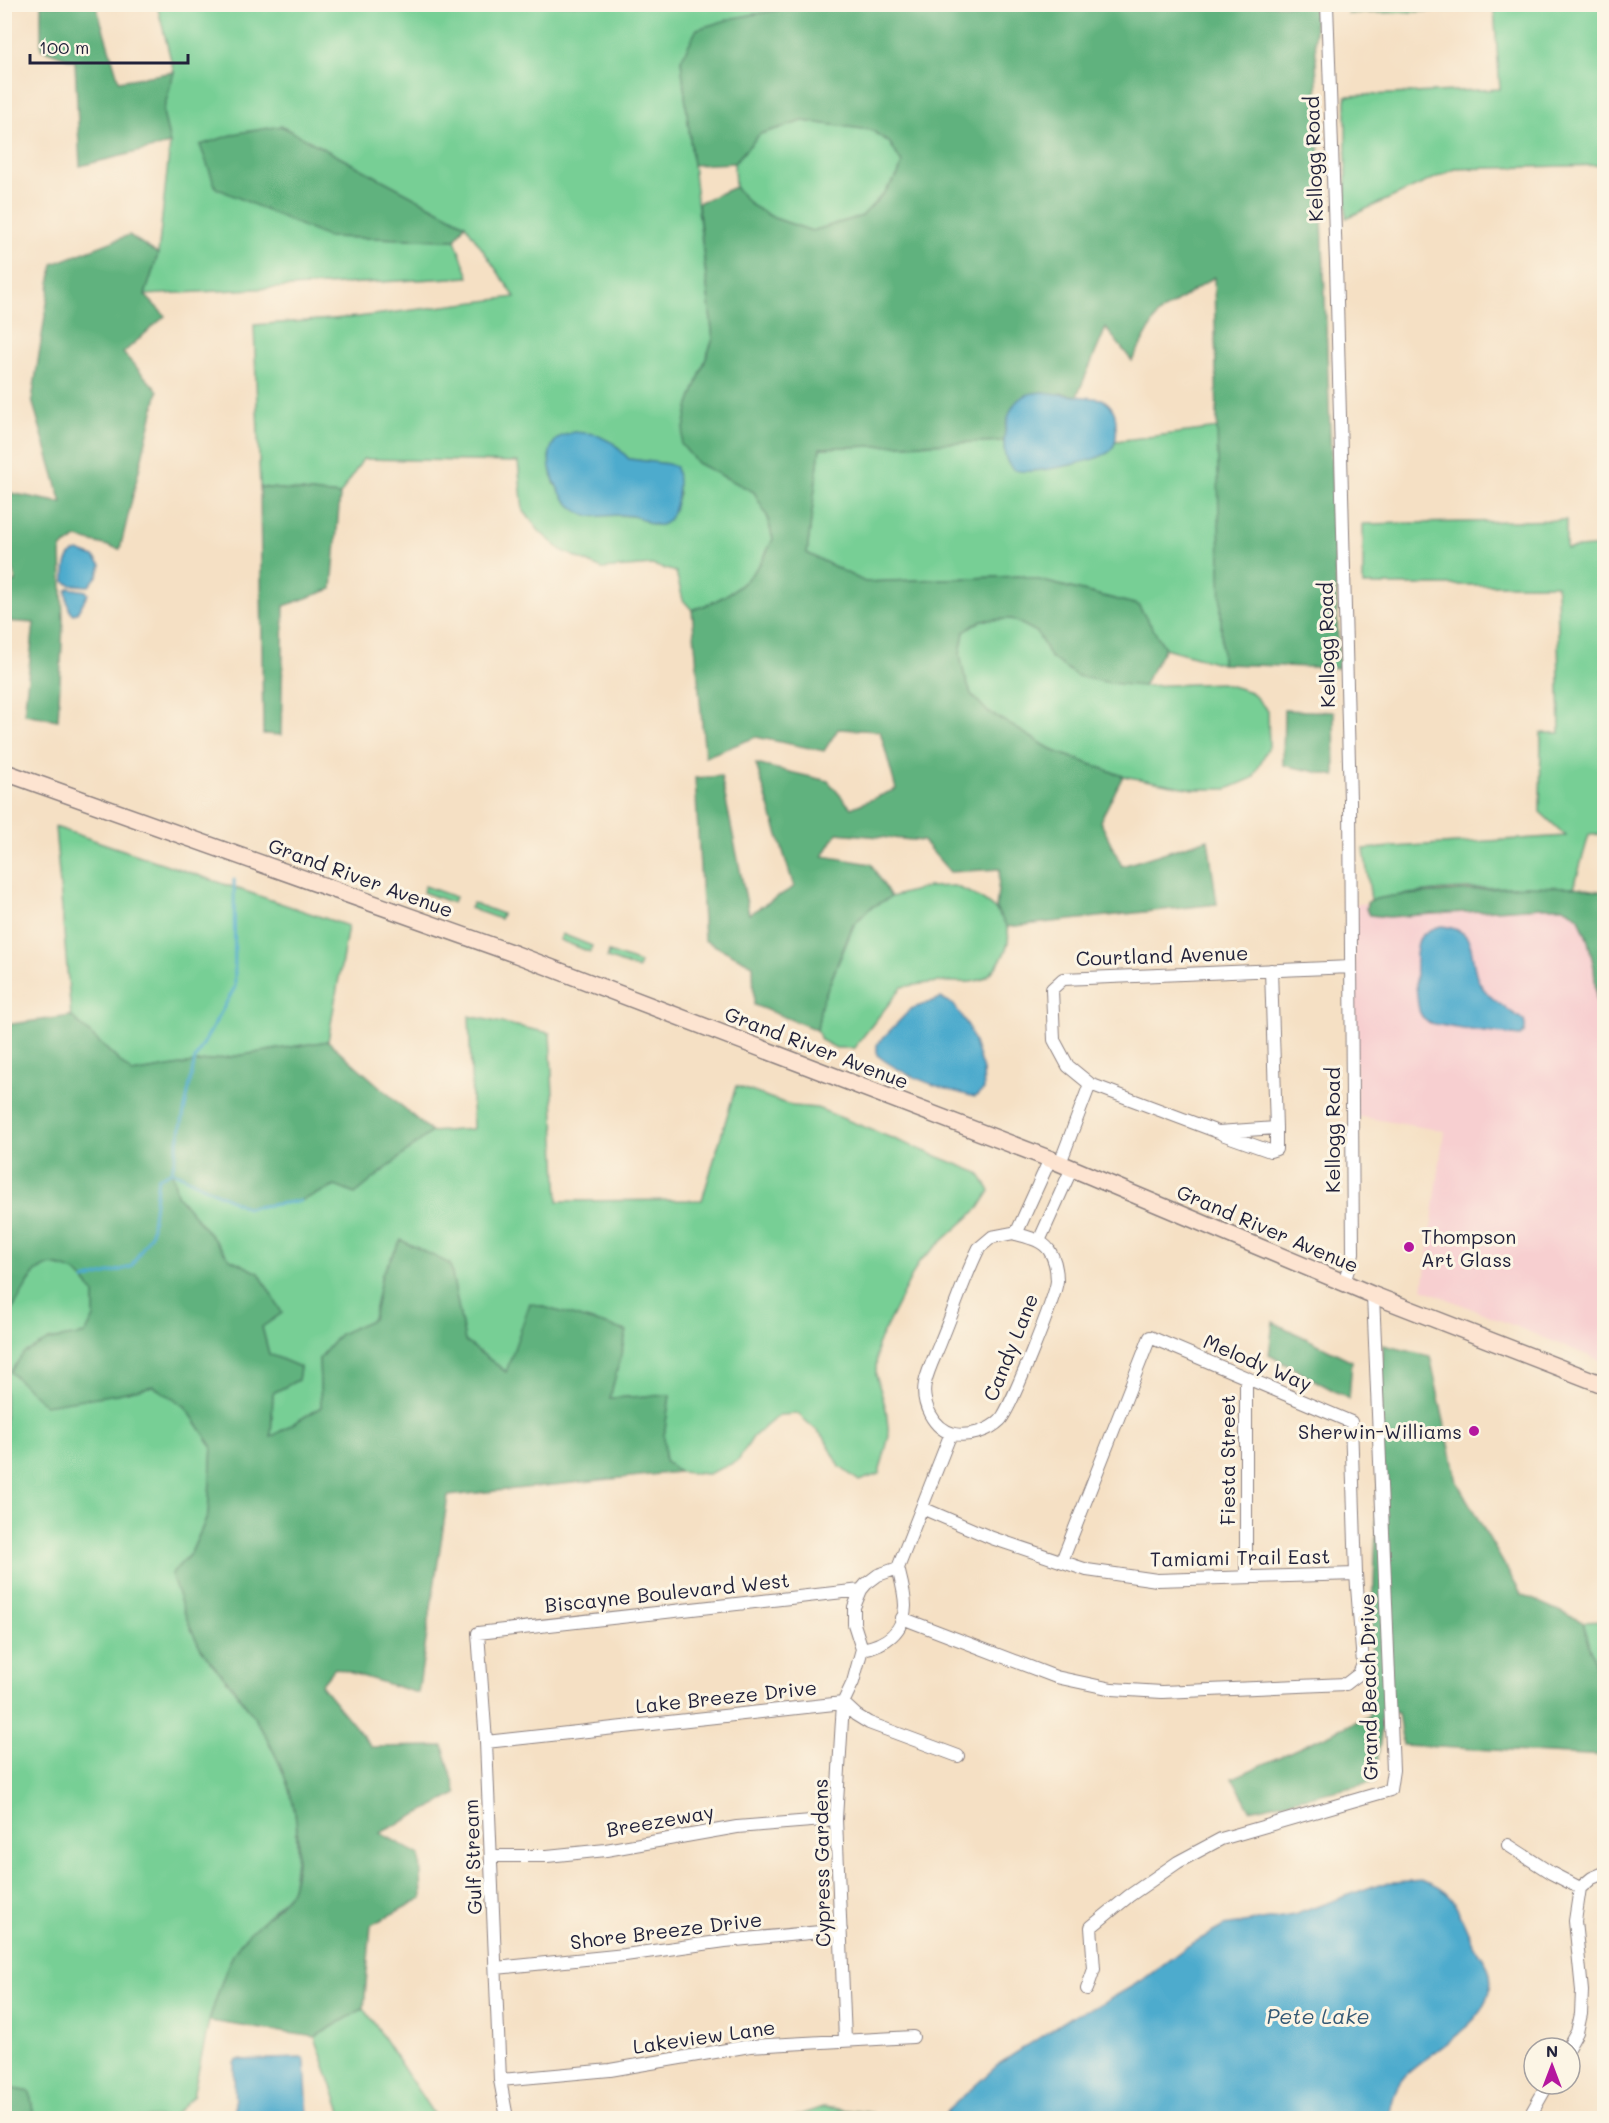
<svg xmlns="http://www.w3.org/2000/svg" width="1609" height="2123" font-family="Mali,sans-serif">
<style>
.built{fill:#f7cfd0}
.green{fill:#77cf95;stroke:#4c7868;stroke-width:1.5;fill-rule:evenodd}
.forest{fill:#61b27e;stroke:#426a5c;stroke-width:1.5}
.water{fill:#4eabcd;stroke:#386684;stroke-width:1.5}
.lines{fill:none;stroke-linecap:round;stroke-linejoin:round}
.stream{stroke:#4eabcd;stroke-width:3}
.minor-casing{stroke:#8c8180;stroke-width:14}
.secondary-casing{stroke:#8c8180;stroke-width:19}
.minor{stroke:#fff;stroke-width:12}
.secondary{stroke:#fde4d1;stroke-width:16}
.poi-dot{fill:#b5179e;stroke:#fcf5e5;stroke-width:2}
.labels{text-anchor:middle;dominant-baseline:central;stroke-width:6;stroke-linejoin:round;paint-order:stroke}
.street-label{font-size:20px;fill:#22223b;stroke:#fcf5e5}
.poi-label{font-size:20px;fill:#22223b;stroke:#fcf5e5;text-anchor:start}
.water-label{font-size:21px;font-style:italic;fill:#345975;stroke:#fcf5e5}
</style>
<rect width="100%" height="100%" fill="#fcf5e5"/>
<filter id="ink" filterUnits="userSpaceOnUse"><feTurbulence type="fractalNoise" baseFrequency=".0167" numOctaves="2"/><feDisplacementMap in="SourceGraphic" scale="12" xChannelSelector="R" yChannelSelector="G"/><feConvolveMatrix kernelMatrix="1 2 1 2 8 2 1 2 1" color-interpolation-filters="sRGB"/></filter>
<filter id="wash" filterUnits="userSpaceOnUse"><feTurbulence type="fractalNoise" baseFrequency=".008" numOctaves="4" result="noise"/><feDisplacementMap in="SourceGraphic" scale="24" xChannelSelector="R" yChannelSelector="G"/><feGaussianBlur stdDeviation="1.35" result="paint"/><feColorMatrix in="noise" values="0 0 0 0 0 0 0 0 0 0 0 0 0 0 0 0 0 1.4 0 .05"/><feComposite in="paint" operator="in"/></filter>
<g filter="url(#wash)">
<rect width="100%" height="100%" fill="#f5e0c4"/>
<path class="built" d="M 1588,894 L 1604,998 L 1604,1362 L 1423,1289 L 1444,1131 L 1356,1116 L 1354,904 Z"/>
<path class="green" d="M 157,5 L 787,5 L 779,10 L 734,18 L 681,60 L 713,339 L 688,408 L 697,463 L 754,492 L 767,516 L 773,539 C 769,547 765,557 759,565 C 743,588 718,602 692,610 L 683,600 L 676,572 L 652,565 L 602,569 L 561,550 L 540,532 L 523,510 L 518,462 L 363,459 L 340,495 L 260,487 L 254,325 L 358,317 L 515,297 L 465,224 L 281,126 L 327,237 L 455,240 L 469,277 L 145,295 L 158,254 L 170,144 L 163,112 L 174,72 ZM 613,443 L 629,459 L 668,464 L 679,493 L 672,511 L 654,525 L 635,516 L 615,515 L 555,485 L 551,472 L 549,456 Z
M 1347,5 L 1604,5 L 1604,165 L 1455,169 L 1346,218 L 1346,96 L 1500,89 L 1494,9 L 1348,14 Z
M 803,121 L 871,130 L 890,143 L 902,163 L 898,175 L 883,194 L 862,216 L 812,231 L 774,218 L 751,205 L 735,187 L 734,163 L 760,134 Z
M 1218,428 L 1222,664 L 1165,648 L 1138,605 L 1023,576 L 864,582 L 807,553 L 820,448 L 1004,441 L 1008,462 L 1113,447 L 1116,441 Z
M 1566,520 L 1566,549 L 1604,546 L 1604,834 L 1589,835 L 1574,887 C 1510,886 1433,887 1371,900 L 1364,849 L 1566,836 L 1540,812 L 1541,733 L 1560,733 L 1557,585 L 1363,585 L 1363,524 Z
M 1012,619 L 1037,632 L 1050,657 L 1143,686 L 1221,683 L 1251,692 L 1268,711 L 1269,746 L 1253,778 L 1227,789 L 1194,789 L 1123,776 L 1054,751 L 987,711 L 971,694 L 964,674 L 960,654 L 964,632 L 982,620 Z
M 55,827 L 348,926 L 328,1041 L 132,1073 L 71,1016 Z
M 425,886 L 455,897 L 453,903 L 423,892 Z
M 954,886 C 987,899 1026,922 1000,961 C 994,971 987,979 976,981 C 964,984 951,981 939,982 C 927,983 914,985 902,987 L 854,1048 L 836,1048 L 821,1040 L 817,1030 L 821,1005 L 854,925 L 870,908 L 891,897 L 927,887 Z
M 473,903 L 502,914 L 500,919 L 470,908 Z
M 562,934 L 592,946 L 590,952 L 560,940 Z
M 609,952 L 640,963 L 638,969 L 607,958 Z
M 469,1016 L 550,1033 L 558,1201 L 702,1200 L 736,1086 L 793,1106 L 817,1108 L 979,1173 L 990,1191 L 979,1208 L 919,1262 L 877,1345 L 876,1375 L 886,1409 L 889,1436 L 879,1474 L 859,1481 L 840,1467 L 824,1437 L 798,1414 L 779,1415 L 753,1437 L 738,1461 L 708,1474 L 679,1472 L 665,1461 L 664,1436 L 670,1395 L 610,1398 L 507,1372 L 465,1341 L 450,1264 L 382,1274 L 373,1319 L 340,1334 L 319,1359 L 321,1407 L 271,1437 L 273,1393 L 298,1380 L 300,1367 L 269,1354 L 262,1327 L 282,1313 L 259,1273 L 230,1259 L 177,1195 L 172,1171 L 247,1208 L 300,1201 L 336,1186 L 355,1194 L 431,1132 L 473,1129 Z
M 51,1265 L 75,1270 L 94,1293 L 94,1317 L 86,1334 L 49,1340 L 117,1394 L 153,1386 L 185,1406 L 212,1446 L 208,1515 L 191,1553 L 171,1574 L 233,1688 L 258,1722 L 281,1766 L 296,1809 L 297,1851 L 292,1891 L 242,1942 L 224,1977 L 209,2021 L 193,2096 L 172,2117 L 34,2118 L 30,2092 L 5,2087 L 5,1316 L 11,1312 L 35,1272 Z
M 1604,1621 L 1604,1696 L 1583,1622 Z
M 364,2008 L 436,2118 L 343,2118 L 315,2037 Z
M 823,2107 L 872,2113 L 880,2118 L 790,2118 Z"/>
<path class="forest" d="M 41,5 L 96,5 L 119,81 L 174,72 L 163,112 L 170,144 L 80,166 L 75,61 L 41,49 Z
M 787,5 L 1314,5 L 1339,668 L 1222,664 L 1214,277 L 1158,314 L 1132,361 L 1106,328 L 1077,396 L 1060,393 L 1006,424 L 1004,441 L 820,448 L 807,553 L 865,582 L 1023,576 L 1138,605 L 1165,648 L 1143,686 L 1110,683 L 1077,676 L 1050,657 L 1037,632 L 1012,619 L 982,620 L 964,632 L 960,654 L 964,674 L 971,694 L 987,711 L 1054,751 L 1123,776 L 1100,821 L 1122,866 L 1208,839 L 1217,904 L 1007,927 L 996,909 L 1000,869 L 950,872 L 923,841 L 837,833 L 823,856 L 871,864 L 891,897 L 870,908 L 853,925 L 821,1005 L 817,1030 L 754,1005 L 753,965 L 704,940 L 695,778 L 721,776 L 749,914 L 794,887 L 756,764 L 828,781 L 851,808 L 896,789 L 880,731 L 838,729 L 824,751 L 756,737 L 705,757 L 692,610 C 718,602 743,588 759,565 C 765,557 769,547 773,539 L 767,516 L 754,492 L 697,463 L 681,444 L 688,408 L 713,339 L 698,203 L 735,187 L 751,205 L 774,218 L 812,231 L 862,216 L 883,194 L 898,175 L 902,163 L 890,143 L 871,130 L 803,121 L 760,134 L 734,163 L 693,165 L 681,60 L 697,29 L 734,18 L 778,10 Z
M 281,126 L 465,224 L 455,240 L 327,237 L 216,188 L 200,145 L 238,133 Z
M 129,235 L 158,254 L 145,295 L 165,316 L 123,353 L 158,391 L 120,549 L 77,538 L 61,548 L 63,624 L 58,720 L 24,714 L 34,623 L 5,621 L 5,582 L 16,582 L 5,542 L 5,492 L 62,503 L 32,400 L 53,264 Z
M 260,487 L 340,495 L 332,589 L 284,606 L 281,735 L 263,734 Z
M 1284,710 L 1334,712 L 1335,776 L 1283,765 Z
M 1525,886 L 1574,887 L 1604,892 L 1604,1050 L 1597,1008 L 1594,967 L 1588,941 L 1579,918 L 1571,911 L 1563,907 L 1542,907 L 1388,917 L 1370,915 L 1366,909 L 1367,903 L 1371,900 L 1393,896 Z
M 71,1016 L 132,1073 L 328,1041 L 431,1132 L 355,1194 L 335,1186 L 300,1201 L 247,1208 L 172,1171 L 177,1195 L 230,1259 L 259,1273 L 282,1313 L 262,1327 L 269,1354 L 300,1367 L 298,1380 L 273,1393 L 271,1437 L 321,1407 L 319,1359 L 340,1334 L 373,1319 L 382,1274 L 401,1240 L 450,1264 L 465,1341 L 506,1372 L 530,1303 L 627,1331 L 610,1398 L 670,1395 L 664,1436 L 665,1461 L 679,1472 L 448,1496 L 418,1693 L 335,1668 L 321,1685 L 372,1747 L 443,1746 L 457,1794 L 380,1833 L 420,1855 L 422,1898 L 371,1925 L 364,2008 L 315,2037 L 209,2021 C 217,1997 226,1961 242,1941 C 252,1928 288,1902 292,1888 C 312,1816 277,1745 234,1689 C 224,1676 211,1664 202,1650 C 189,1630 179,1597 171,1574 L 191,1553 L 208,1515 L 212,1446 L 185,1406 L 153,1386 L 117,1394 L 45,1405 L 10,1372 L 24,1353 L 49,1340 L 85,1334 L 94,1317 L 94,1293 C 80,1276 80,1272 58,1266 C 27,1259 24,1304 5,1316 L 5,1025 Z
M 1273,1322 L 1352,1361 L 1349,1399 L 1269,1355 Z
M 1383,1345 L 1430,1356 L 1457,1482 L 1521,1594 L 1583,1622 L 1604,1696 L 1604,1756 L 1403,1745 L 1398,1713 L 1384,1711 L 1375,1782 L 1250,1810 L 1233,1778 L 1369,1716 Z
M 4,2087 L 30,2092 L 34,2118 L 5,2118 Z"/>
<path class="water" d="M 1042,392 L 1102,399 C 1113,406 1116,413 1116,425 C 1117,434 1117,444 1110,451 C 1101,461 1024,477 1013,469 C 997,457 1005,413 1017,401 C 1024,394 1033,393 1042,392 Z
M 574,432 L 595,434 L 613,443 L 629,459 L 668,464 L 676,467 C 680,482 678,521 661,525 C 652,527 644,519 636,517 C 631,515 626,516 622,515 C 611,514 595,519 585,515 C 562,507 536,460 557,439 C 561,435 568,434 574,432 Z
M 78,551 L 94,557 L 101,565 L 98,575 L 89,586 L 71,585 L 65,582 C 65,570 64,555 78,551 Z
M 69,588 L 86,591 L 88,594 L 77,613 L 73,614 C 67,610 67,598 66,591 Z
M 1441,926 C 1484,930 1465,960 1481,985 C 1491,1001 1510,1010 1524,1021 C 1526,1027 1526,1033 1520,1036 C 1489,1032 1457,1030 1427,1022 C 1423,1018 1420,1015 1419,1010 C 1416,996 1413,949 1420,938 C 1425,931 1433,928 1441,926 Z
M 941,998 L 954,1005 L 969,1027 L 983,1070 L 984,1090 L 975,1097 C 942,1089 904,1077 877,1055 L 877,1044 L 911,1009 Z
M 1423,1881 C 1453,1890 1457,1908 1469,1934 C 1473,1945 1487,1962 1489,1970 C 1503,2018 1432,2049 1405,2076 C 1393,2088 1393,2104 1388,2118 L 944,2118 L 947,2111 L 1000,2063 L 1076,2014 L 1100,2005 L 1141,1981 L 1188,1946 L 1224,1926 L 1294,1915 L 1379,1884 Z
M 303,2058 L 305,2062 L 308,2118 L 235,2118 L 234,2063 L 238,2060 Z"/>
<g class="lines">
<path class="stream" d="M 172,1171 L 247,1208 L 300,1201
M 84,1280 L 131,1267 L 151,1234 L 158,1178 L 172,1171 L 195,1059 L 235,987 L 234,880"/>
</g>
</g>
<g filter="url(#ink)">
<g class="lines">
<g class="minor-casing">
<path id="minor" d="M 1327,4 L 1336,263 L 1350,801 L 1353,1253 L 1344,1283
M 1271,970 L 1276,1128 L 1218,1132 L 1090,1084 L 1068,1066 L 1054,1040 L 1052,989 L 1063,979 L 1351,967
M 1222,1134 L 1270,1151 L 1276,1149 L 1276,1128
M 1060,1163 L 1090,1084
M 1013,1233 C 1026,1237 1041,1239 1049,1250 C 1055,1259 1057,1271 1057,1281 C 1056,1295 1010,1411 1000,1420 C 989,1431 969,1437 954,1434 C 933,1429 921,1403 925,1383 C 928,1369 936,1354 941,1341 C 954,1310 964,1278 979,1248 L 992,1237 Z
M 1016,1234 L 1050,1159
M 1039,1241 L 1072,1168
M 1246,1378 L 1246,1577
M 922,1508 L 992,1538 L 1087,1570 L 1157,1580 L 1356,1574
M 898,1568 L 951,1433
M 902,1618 L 1056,1677 L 1112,1689 L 1162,1692 L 1346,1684 L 1359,1674 L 1363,1664 L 1356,1574 L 1351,1422 L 1150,1337 L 1062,1561
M 862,1649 C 885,1645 904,1632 905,1606 C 905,1594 901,1580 898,1568
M 486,1742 L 843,1703 L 856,1715 L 869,1723 L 958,1756
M 1508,1845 L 1551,1873 L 1580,1888
M 491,1856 L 547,1856 L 606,1850 L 737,1827 L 836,1819
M 1580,1888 L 1592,1878 L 1604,1873
M 496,1968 L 625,1955 L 725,1941 L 841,1930
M 1087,1989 L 1094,1969 L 1091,1927 L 1129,1896 L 1178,1862 L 1221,1839 L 1390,1790 L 1393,1770 L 1373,1295
M 845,2040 L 836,1819 L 843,1703 L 853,1682 L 862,1649 L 854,1624 L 854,1607 L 861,1590 L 866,1584 L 878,1575 L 898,1568
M 1568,2048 L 1577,2032 L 1581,2014 L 1582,1991 L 1575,1921 L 1580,1888
M 500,2080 L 610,2070 L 750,2046 L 913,2037
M 507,2118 L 500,2080 L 486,1742 L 478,1633 L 861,1590
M 1530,2118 L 1531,2114 L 1548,2084"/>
</g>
<g class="secondary-casing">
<path id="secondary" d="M 4,772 L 515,954 L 1050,1159 L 1373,1295 L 1604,1385"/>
</g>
<use href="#minor" class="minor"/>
<use href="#secondary" class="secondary"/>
</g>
</g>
<g class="poi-dot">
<circle cx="1409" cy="1247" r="6"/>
<circle cx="1474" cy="1431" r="6"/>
</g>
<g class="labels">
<g class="street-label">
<text transform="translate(1313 159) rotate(-92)">Kellogg Road</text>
<text transform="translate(1326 645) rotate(-91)">Kellogg Road</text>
<text transform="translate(361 877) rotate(20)">Grand River Avenue</text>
<text transform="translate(1162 955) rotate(-2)">Courtland Avenue</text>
<text transform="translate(817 1047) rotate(21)">Grand River Avenue</text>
<text transform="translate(1332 1130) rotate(-90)">Kellogg Road</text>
<text transform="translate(1268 1228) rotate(23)">Grand River Avenue</text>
<text transform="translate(1010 1347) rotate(-68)">Candy Lane</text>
<text transform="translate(1258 1362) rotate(23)">Melody Way</text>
<text transform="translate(1227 1460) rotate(-90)">Fiesta Street</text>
<text transform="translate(1240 1557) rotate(-1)">Tamiami Trail East</text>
<text transform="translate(667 1592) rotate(-6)">Biscayne Boulevard West</text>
<text transform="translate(1368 1687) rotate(-91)">Grand Beach Drive</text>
<text transform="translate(726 1696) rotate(-6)">Lake Breeze Drive</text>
<text transform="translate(660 1820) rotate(-10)">Breezeway</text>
<text transform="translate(472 1857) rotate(-92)">Gulf Stream</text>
<text transform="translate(821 1863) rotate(-91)">Cypress Gardens</text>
<text transform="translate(666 1930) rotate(-7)">Shore Breeze Drive</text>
<text transform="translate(704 2036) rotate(-8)">Lakeview Lane</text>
</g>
<g class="poi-label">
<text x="1421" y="1236">Thompson<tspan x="1421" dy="23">Art Glass</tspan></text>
<text x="1462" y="1431" text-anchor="end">Sherwin-Williams</text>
</g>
<g class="water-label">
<text x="1318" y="2015">Pete Lake</text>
</g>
</g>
<rect width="1609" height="2123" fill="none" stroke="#fcf5e5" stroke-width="24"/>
<g transform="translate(1552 2066)"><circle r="28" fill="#fcf5e5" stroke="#a5a1a1" stroke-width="1.5"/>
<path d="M0-4.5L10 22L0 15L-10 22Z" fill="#b5179e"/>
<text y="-9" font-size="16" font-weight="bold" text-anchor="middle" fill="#22223b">N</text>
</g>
<path d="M30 54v9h158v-9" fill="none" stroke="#22223b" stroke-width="3"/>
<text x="39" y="54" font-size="18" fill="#22223b" stroke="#fcf5e5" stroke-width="4.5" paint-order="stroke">100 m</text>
</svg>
